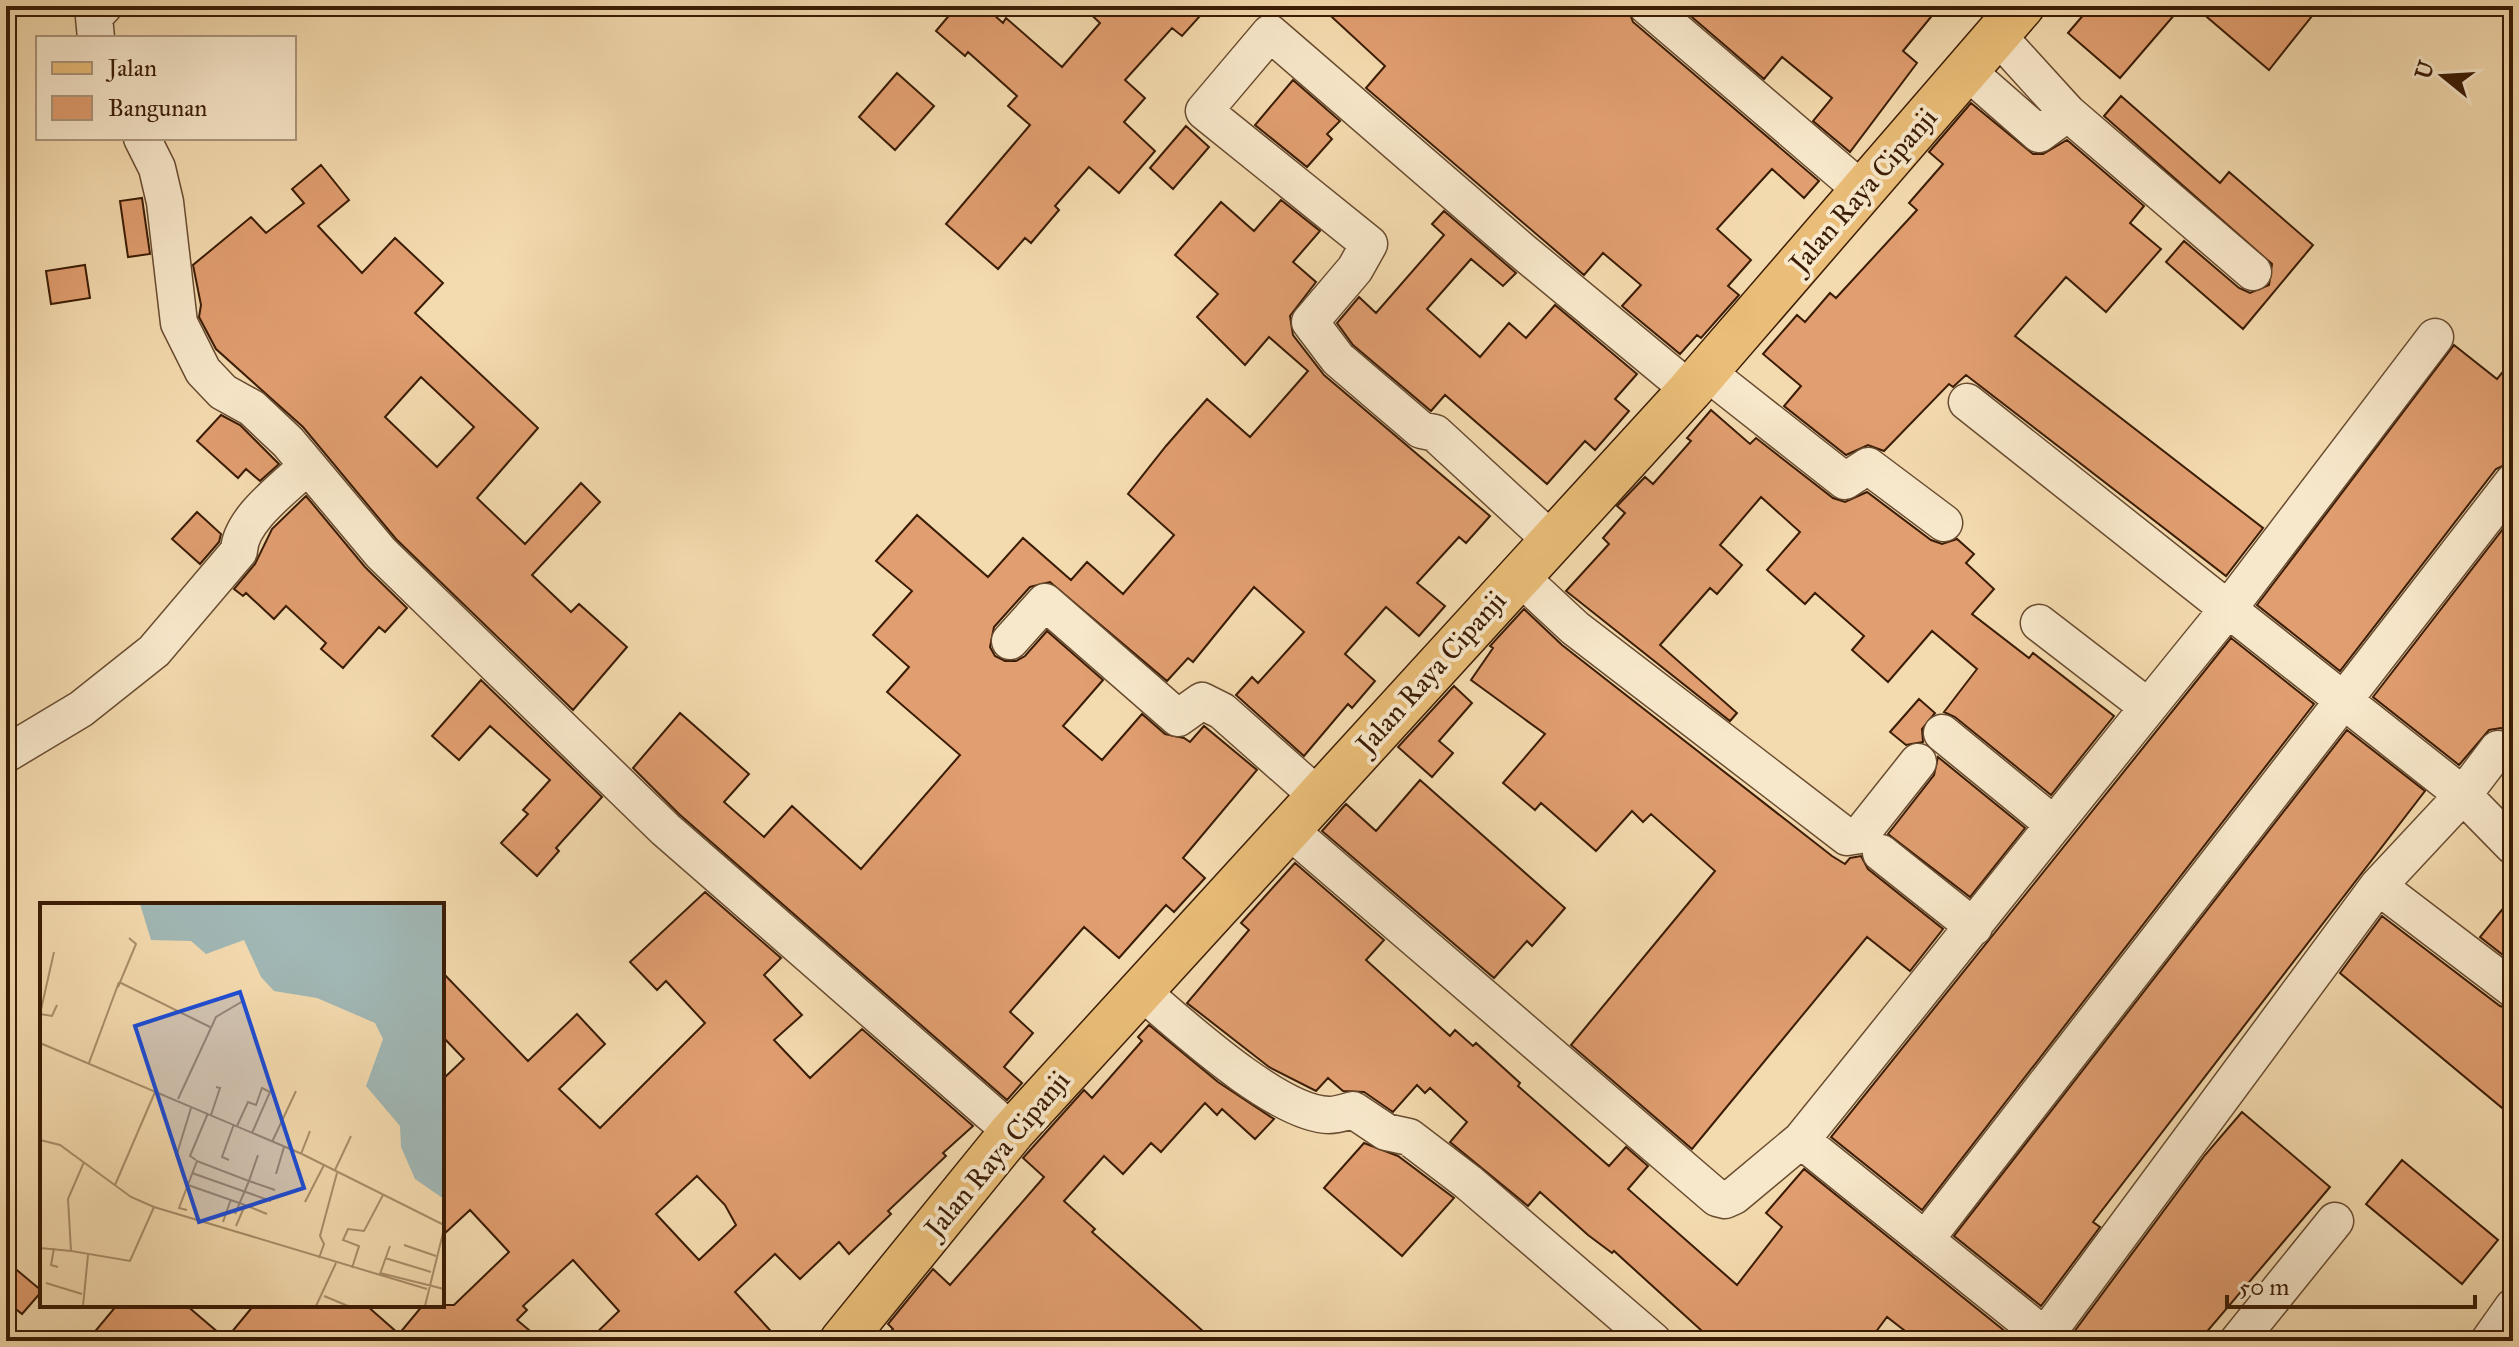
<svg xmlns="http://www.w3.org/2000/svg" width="2519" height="1347" font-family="'IM FELL Great Primer',serif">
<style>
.building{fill:#e19e70;stroke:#3b1c05;stroke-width:2;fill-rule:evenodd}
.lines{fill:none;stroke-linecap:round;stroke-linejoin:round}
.minor-casing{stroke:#694c30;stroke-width:39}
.major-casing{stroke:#3b1c05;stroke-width:47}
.minor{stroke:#f8e8cb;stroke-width:36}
.major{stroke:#eabe78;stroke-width:44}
.labels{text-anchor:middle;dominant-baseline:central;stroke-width:8;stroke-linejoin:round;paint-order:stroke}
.street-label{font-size:28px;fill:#3b1c05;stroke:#f8e8cb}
.inset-road{fill:none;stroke:#aa8f6b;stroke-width:2}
.view{fill:#1d4ed8;fill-opacity:0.15;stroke:#1d4ed8;stroke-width:4}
.inset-edge{fill:none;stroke:#3b1c05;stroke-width:4}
</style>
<rect width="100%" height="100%" fill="#f4dbaf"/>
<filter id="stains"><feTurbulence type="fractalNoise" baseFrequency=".0025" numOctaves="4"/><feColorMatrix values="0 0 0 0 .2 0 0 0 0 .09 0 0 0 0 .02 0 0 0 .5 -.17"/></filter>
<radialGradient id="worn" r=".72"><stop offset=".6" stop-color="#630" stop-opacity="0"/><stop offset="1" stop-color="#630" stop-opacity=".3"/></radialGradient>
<path class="building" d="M 957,6 L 984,6 L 1003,23 L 1006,18 L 1062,67 L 1100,23 L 1082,6 L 1209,6 L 1182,36 L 1172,28 L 1125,80 L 1145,98 L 1124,122 L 1155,151 L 1119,193 L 1089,167 L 1055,206 L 1059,210 L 1031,243 L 1025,238 L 998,269 L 946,224 L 1030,125 L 1008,106 L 1017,96 L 968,52 L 965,56 L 936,31 Z
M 1320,6 L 1627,6 L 1633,22 L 1819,181 L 1804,198 L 1772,169 L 1717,229 L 1751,260 L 1728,286 L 1739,295 L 1701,338 L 1697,335 L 1680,354 L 1622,306 L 1641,285 L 1603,253 L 1584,275 L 1366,88 L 1385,66 Z
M 1679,6 L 1940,6 L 1903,51 L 1917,63 L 1850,152 L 1813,121 L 1832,98 L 1782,57 L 1764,79 Z
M 2091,6 L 2182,6 L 2120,78 L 2068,33 Z
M 2194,6 L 2320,6 L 2269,70 Z
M 897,73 L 934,106 L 895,150 L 859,117 Z
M 1293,80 L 1340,121 L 1327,134 L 1332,139 L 1307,167 L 1255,125 Z
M 2121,96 L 2220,183 L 2229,172 L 2313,245 L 2243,329 L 2166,262 L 2184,241 L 2239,288 L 2250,293 L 2269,285 L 2272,264 L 2104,116 Z
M 1971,103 L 2033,154 L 2043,154 L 2067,140 L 2144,206 L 2130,223 L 2161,249 L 2106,312 L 2066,277 L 2015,336 L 2263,528 L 2226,576 L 1966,375 L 1953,387 L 1949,384 L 1884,451 L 1868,445 L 1846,455 L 1784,406 L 1801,386 L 1763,354 L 1797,315 L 1805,322 L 1830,293 L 1836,298 L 1917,210 L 1909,203 L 1943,164 L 1929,152 Z
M 1186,126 L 1209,147 L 1173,189 L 1150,168 Z
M 321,165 L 349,200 L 318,226 L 362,273 L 395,238 L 443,283 L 415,313 L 538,428 L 477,498 L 525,544 L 581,483 L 600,502 L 532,575 L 571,612 L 579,604 L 627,647 L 573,710 L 396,539 L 303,427 L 216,349 L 199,317 L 201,305 L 193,265 L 251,217 L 266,233 L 304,203 L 292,189 ZM 421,377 L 474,427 L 437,467 L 385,417 Z
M 142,198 L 150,254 L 128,257 L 120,201 Z
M 1281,200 L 1320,231 L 1293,262 L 1316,282 L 1290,316 L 1293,335 L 1324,375 L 1490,516 L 1466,543 L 1459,537 L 1417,583 L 1445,606 L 1419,636 L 1386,607 L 1345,654 L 1375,681 L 1352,708 L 1348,704 L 1304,756 L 1236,695 L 1252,677 L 1258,683 L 1304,632 L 1254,587 L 1193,662 L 1188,658 L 1167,681 L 1050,582 L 1030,587 L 994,627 L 990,647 L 995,656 L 1005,661 L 1016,661 L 1025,656 L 1047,631 L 1103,680 L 1063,726 L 1102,760 L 1142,714 L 1165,734 L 1184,738 L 1190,742 L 1204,726 L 1257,770 L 1183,858 L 1205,878 L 1174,912 L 1166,905 L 1119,958 L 1084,927 L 1010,1012 L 1033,1033 L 1004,1067 L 1022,1083 L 1007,1100 L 679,814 L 633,768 L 680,713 L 749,774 L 724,802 L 764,837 L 792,806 L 861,869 L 960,755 L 887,692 L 909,667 L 873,635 L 912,591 L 876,561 L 917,515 L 988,577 L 1023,538 L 1071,580 L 1087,562 L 1123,594 L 1174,535 L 1128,494 L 1166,446 L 1207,399 L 1250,437 L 1308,371 L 1269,337 L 1245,365 L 1197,317 L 1218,294 L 1175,255 L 1221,202 L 1254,231 Z
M 1444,211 L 1516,273 L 1503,286 L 1471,259 L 1427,309 L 1480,357 L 1509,323 L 1526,338 L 1555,305 L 1637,374 L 1615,399 L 1629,411 L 1595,450 L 1585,441 L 1547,484 L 1445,395 L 1431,411 L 1353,345 L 1337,323 L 1359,297 L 1376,313 L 1444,235 L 1432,224 Z
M 85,265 L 90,298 L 51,304 L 46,271 Z
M 2454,345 L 2497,379 L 2513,359 L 2513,461 L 2496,469 L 2340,671 L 2257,605 Z
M 1711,410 L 1750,444 L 1756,438 L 1833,498 L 1845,502 L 1867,492 L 1931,540 L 1942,544 L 1957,539 L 1974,554 L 1966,563 L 1994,589 L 1972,614 L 2029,658 L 2033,653 L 2114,716 L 2051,795 L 1955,717 L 1944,712 L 1977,669 L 1932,631 L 1888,682 L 1852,650 L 1864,636 L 1815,593 L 1805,604 L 1767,570 L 1800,532 L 1761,497 L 1720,545 L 1742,565 L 1717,594 L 1710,588 L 1660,645 L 1737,713 L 1730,721 L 1566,591 L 1609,544 L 1603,538 L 1625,513 L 1617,506 L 1645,477 L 1653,484 L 1691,441 L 1687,438 Z
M 221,415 L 240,425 L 279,464 L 260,481 L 246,469 L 238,478 L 197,441 Z
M 306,496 L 365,567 L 407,608 L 385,632 L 379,627 L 343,668 L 321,649 L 326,643 L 286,606 L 274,619 L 246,593 L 243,596 L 234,589 L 255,564 L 272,529 Z
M 197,512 L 221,534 L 219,542 L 200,564 L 172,539 Z
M 2513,516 L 2513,735 L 2501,728 L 2489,730 L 2459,765 L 2373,697 Z
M 1524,609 L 1562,645 L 1832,856 L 1845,864 L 1850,858 L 1861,856 L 1868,869 L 1943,929 L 1910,971 L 1867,937 L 1692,1149 L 1571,1045 L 1715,871 L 1651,814 L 1643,822 L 1632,811 L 1596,851 L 1541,803 L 1535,810 L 1503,783 L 1545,734 L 1471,680 L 1493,648 L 1490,646 Z
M 2231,638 L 2314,704 L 1922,1210 L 1831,1137 Z
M 481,680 L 602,797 L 556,848 L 559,851 L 537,876 L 501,843 L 528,814 L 523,810 L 550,780 L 490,726 L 459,760 L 432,736 Z
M 1454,686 L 1472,703 L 1439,741 L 1453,753 L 1432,777 L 1398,747 Z
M 1919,699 L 1935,713 L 1922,729 L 1923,742 L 1906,745 L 1890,732 Z
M 2347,730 L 2425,791 L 2093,1222 L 2100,1227 L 2041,1306 L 1954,1236 Z
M 1938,757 L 2025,828 L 1970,897 L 1888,834 L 1934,775 Z
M 1420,780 L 1565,908 L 1532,946 L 1527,941 L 1494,978 L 1322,831 L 1346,804 L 1376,831 Z
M 1295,863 L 1384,940 L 1366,960 L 1450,1036 L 1455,1030 L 1473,1046 L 1476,1043 L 1520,1083 L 1518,1086 L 1609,1166 L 1626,1147 L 1648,1166 L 1628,1189 L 1737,1285 L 1782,1227 L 1766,1213 L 1804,1169 L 2017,1341 L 1918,1341 L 1887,1317 L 1869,1341 L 1713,1341 L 1614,1251 L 1612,1253 L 1588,1235 L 1540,1192 L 1528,1206 L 1450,1142 L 1467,1122 L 1430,1088 L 1425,1093 L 1417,1085 L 1393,1112 L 1364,1092 L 1343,1091 L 1328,1078 L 1316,1091 L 1269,1067 L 1187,1003 L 1249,930 L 1241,923 Z
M 705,892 L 781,958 L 764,975 L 802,1015 L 774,1040 L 810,1078 L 862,1029 L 973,1126 L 943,1153 L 946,1156 L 888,1211 L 891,1214 L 849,1254 L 839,1242 L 800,1279 L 775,1254 L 735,1292 L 780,1341 L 588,1341 L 619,1311 L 573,1260 L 523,1306 L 527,1310 L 517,1320 L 542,1341 L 87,1341 L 117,1305 L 186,1305 L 226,1339 L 254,1305 L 366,1305 L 399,1334 L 423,1305 L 454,1305 L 509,1252 L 470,1210 L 442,1236 L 442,1080 L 464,1059 L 442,1036 L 442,972 L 528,1061 L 577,1014 L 605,1044 L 559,1089 L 600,1128 L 705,1023 L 666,981 L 657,990 L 630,962 ZM 697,1176 L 725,1205 L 736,1225 L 699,1260 L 656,1214 Z
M 2513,896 L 2513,963 L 2480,937 Z
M 2382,916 L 2500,1006 L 2513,1010 L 2513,1117 L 2340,973 Z
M 1149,1025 L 1218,1082 L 1274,1119 L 1255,1139 L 1222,1109 L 1217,1115 L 1205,1103 L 1161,1152 L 1151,1143 L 1123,1174 L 1104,1156 L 1064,1201 L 1095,1229 L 1092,1232 L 1214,1341 L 882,1341 L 893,1329 L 888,1324 L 933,1269 L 950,1285 L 1044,1177 L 1023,1158 L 1084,1090 L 1092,1098 L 1142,1041 L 1138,1037 Z
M 2242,1112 L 2330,1187 L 2199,1341 L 2072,1341 L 2071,1336 L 2205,1155 Z
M 1364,1143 L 1398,1156 L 1454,1198 L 1402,1256 L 1324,1188 Z
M 2402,1160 L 2498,1240 L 2462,1284 L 2366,1204 Z
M 6,1261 L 42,1291 L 22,1314 L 6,1301 Z"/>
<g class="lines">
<g class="minor-casing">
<path id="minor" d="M 1647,6 L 1863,191
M 1997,35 L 2068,113
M 96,38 L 94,17 L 104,6
M 1967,71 L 2039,134 L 2068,113 L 2253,272
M 142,138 L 157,168 L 165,202 L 179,323 L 203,371 L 223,392 L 252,408 L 288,442 L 381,553 L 665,829 L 1012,1132
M 1704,370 L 1845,481 L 1868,466 L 1944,523
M 1967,402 L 2228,609 L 2435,337
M 1551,540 L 1435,433 L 1421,430 L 1338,359 L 1310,322 L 1355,269 L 1369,244 L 1204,111 L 1270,33 L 1521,250 L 1690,390
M 1518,575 L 1575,628 L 1847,837 L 1860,835 L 1918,762
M 2039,623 L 2148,707
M 1010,641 L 1045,602 L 1178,718 L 1202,701 L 1222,711 L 1319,797
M 1942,733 L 2052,823
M 6,754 L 81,709 L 154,651 L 239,551 C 240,519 286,487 307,466
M 1289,830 L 1717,1198 L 1725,1200 L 1734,1196 L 1801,1140
M 1881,853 L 1974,927
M 2378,886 L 2513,989
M 1141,991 C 1181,1025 1277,1114 1329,1115 C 1337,1115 1346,1112 1353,1110 L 1386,1132 L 1409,1137 L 1468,1182 L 1653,1341
M 1925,1240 L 2513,482
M 2045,1336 L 2378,886 L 2463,795 L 2498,749
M 2051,1341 L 1801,1140 C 1944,964 2084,785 2228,609 L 2463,795 L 2513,846
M 2238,1341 L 2335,1221
M 2489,1341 L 2513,1307"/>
</g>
<g class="major-casing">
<path id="major" d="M 842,1341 L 1012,1132 L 1690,390 L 2022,6"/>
</g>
<use href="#minor" class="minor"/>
<use href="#major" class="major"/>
</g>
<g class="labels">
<g class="street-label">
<text transform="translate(1863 190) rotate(-49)">Jalan Raya Cipanji</text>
<text transform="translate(1431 672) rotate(-48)">Jalan Raya Cipanji</text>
<text transform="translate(997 1154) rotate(-50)">Jalan Raya Cipanji</text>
</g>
</g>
<g transform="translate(40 903)">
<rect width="404" height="404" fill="#f4dbaf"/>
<path d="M 100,1 L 404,1 L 404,296 L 375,276 L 361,244 L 360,223 L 326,183 L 343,136 L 335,120 L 277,95 L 234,88 L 221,74 L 204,37 L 166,51 L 151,38 L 111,37 Z" fill="#a1b8b6"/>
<path class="inset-road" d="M 79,79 L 172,125M 78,84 L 96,41 L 89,35M 0,111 L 14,49M 0,111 L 12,113 L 17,102M 0,140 L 262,251 L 404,322M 49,160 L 79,79M 138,196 L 176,114 L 203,98M 171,212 L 180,185 L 176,184M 197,223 L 208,199 L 216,202 L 222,185 L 230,189 L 212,230M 0,237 L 20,242 L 91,294 L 114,304 L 387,386M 232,239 L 256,188M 261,251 L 270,228M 218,252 L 209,278 L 235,287M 136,254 L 151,205M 156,257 L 150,253 L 168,210M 189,257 L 182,254 L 194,221M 44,259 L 28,296 L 31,348 L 90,358 L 114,304M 295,267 L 311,233M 152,270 L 231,298M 236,271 L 244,244M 75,282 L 115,189M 148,282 L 205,302M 265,299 L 284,262M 147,307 L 139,305 L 157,258 L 209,278 L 195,311M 183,319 L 191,296M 196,323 L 205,302 L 227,311M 364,342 L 396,353M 0,345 L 31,348M 14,345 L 11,362 L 18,364M 279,355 L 284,341 L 280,333 L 297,270M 345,355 L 391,369M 312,365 L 319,343 L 303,337 L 308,326 L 324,328 L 343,292M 340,370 L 404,386M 340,371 L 350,343M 6,380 L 42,391M 284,393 L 308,403M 43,403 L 48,352M 276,403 L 296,360M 385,403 L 404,326"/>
<path class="view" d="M 200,89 L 264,285 L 159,319 L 95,123 Z"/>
<rect width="404" height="404" class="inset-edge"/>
</g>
<rect width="2519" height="1347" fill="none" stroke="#f4dbaf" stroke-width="32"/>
<rect x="8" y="8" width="2503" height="1331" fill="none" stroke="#3b1c05" stroke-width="4"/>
<rect x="16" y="16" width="2487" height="1315" fill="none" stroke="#3b1c05" stroke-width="2"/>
<rect x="36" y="36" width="260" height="104" fill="#f8e8cb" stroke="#ac967c" stroke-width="2"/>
<rect x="52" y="62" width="40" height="12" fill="#eabe78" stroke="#ac967c" stroke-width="2"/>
<text x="108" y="76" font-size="24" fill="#3b1c05">Jalan</text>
<rect x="52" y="96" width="40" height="24" fill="#e19e70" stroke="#ac967c" stroke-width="2"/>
<text x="108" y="116" font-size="24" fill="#3b1c05">Bangunan</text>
<g transform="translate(2443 76) rotate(288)" stroke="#f8e8cb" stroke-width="6" paint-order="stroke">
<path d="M0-6L14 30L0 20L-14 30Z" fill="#3b1c05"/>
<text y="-12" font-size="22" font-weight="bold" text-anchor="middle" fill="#3b1c05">U</text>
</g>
<path d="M2227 1295v12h248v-12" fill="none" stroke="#3b1c05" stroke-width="4"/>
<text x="2239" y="1295" font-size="24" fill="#3b1c05" stroke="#f8e8cb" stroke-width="6" paint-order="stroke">50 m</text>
<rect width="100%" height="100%" filter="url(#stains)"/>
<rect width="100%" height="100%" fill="url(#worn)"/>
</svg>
